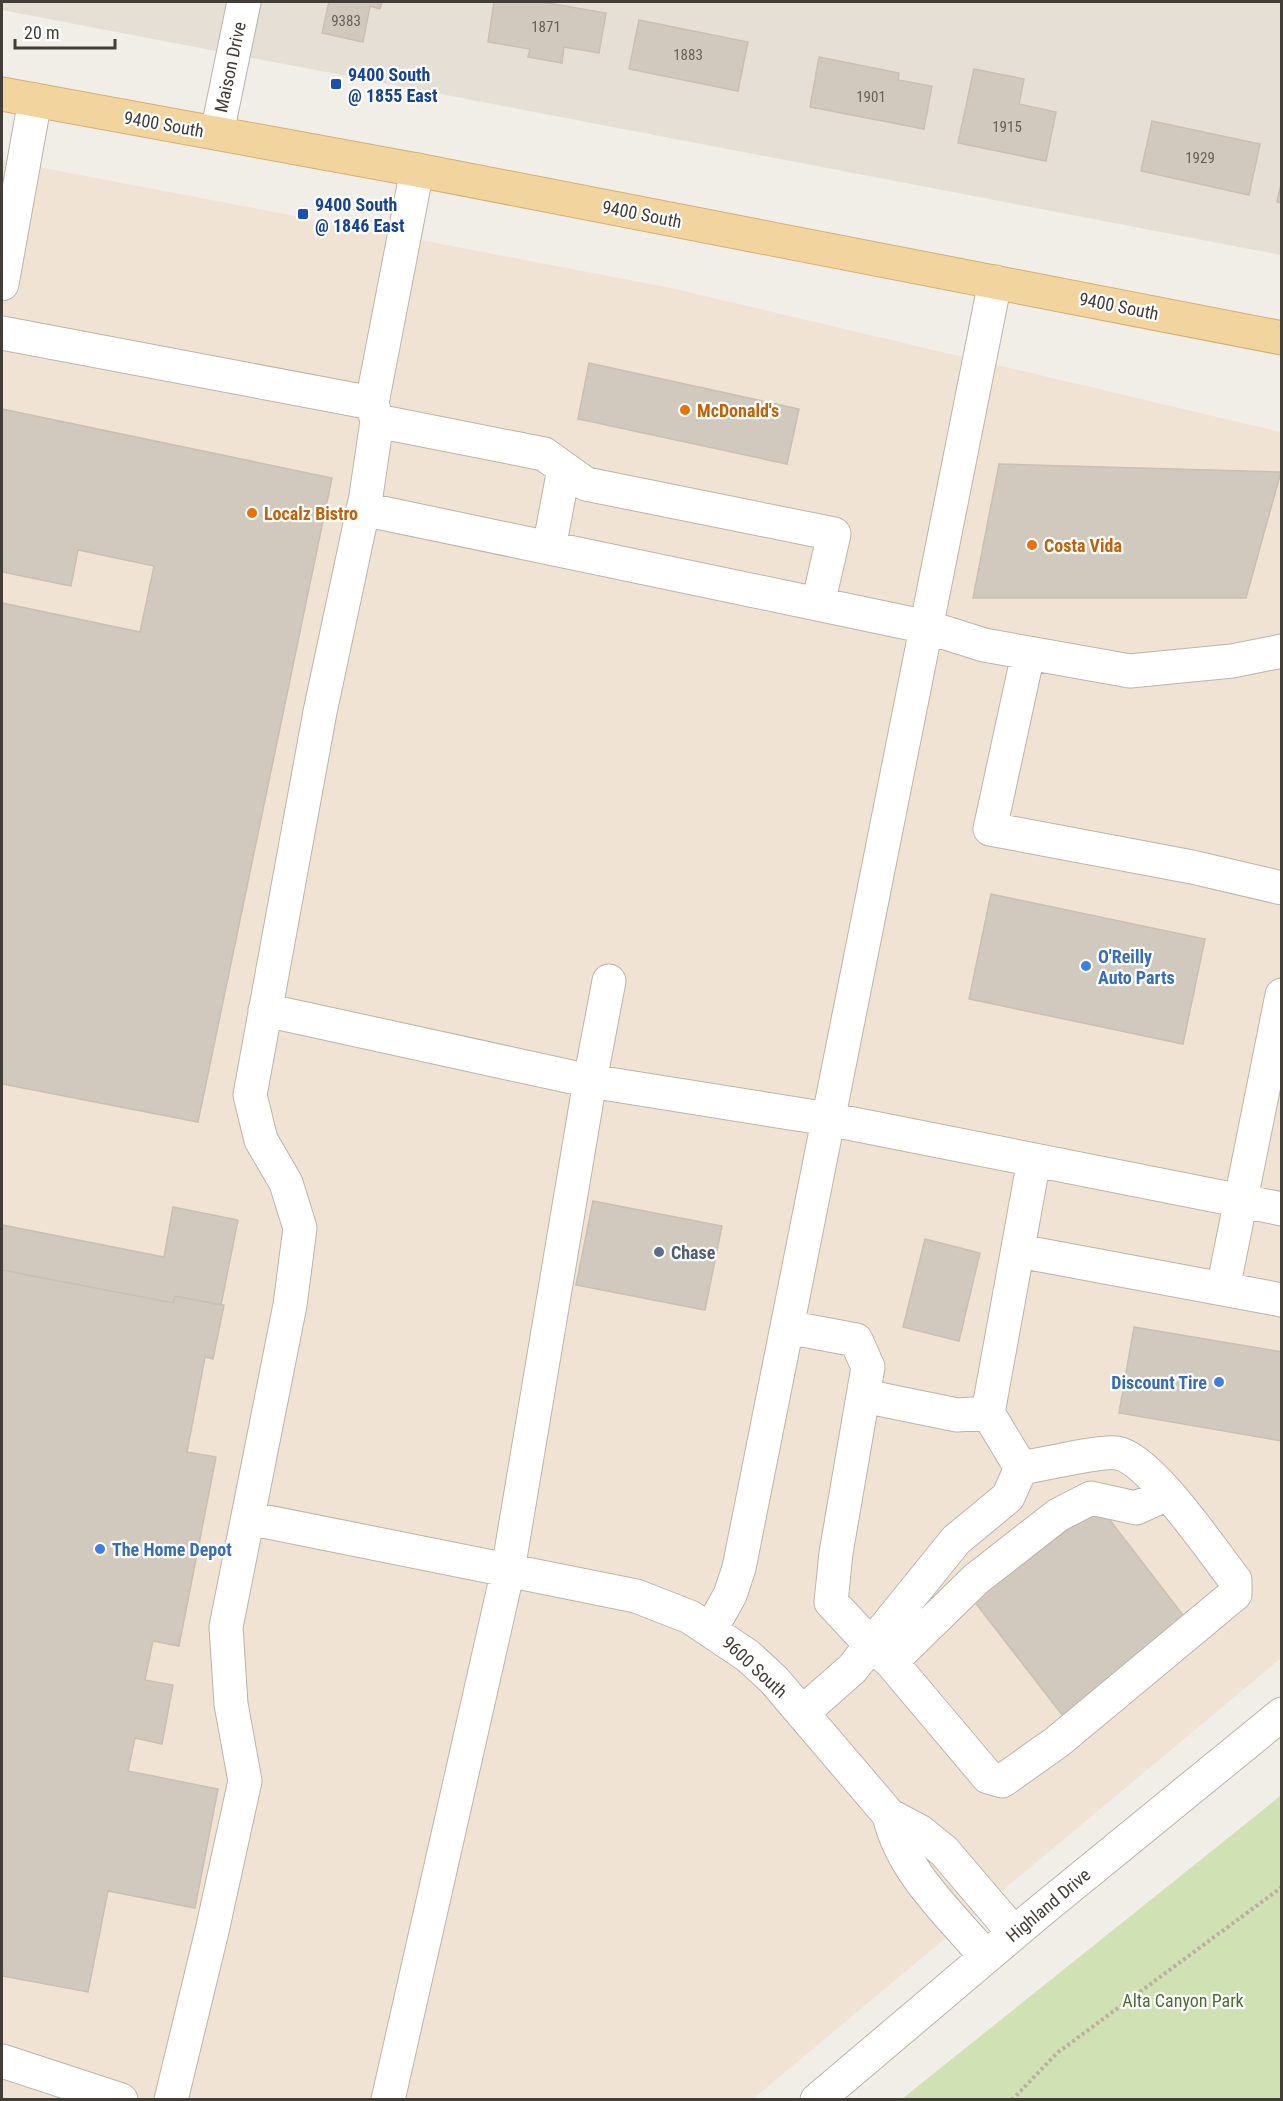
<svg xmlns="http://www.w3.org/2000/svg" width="1283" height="2101" font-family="'Roboto Condensed',sans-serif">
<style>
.residential{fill:#e5dfd6}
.commercial{fill:#f1e3d4}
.green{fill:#d0e1b4}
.building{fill:#d1c8be;stroke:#cbbfb2;stroke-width:1.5}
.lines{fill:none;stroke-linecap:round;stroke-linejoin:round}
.minor-casing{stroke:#bcb4ab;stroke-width:35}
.major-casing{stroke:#d5af71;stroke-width:35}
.path{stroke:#bcaf9d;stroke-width:4;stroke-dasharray:3 3;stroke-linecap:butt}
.minor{stroke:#fff;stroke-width:33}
.major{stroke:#f2d49f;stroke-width:33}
.transit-dot{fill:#1a4fb4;stroke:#fff;stroke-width:2}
.food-dot{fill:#e8710a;stroke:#fff;stroke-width:2}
.shop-dot{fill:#3f7fe0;stroke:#fff;stroke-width:2}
.service-dot{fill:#5c6f8a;stroke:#fff;stroke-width:2}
.labels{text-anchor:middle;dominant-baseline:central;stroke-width:4.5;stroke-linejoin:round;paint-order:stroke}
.number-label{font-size:15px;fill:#666059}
.street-label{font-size:18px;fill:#433d37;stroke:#fff}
.transit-label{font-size:18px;font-weight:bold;fill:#164399;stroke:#fff;text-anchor:start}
.food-label{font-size:18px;font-weight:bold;fill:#c56008;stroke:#fff;text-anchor:start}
.shop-label{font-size:18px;font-weight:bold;fill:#366cbe;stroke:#fff;text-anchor:start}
.service-label{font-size:18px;font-weight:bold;fill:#4e5e75;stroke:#fff;text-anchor:start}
.park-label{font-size:18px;fill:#4d6e31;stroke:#fff}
</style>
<rect width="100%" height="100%" fill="#f1ede7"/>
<path class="residential" d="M 2,2 L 1281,2 L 1281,255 L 2,10 Z"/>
<path class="commercial" d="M 2,160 L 671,288 L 1281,432 L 1281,1658 L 753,2099 L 2,2099 Z"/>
<path class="green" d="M 1281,1795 L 1281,2099 L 902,2099 L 1268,1806 Z"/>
<path class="building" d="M 329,2 L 382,2 L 380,9 L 370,6 L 363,42 L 322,33 Z
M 494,2 L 542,2 L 606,13 L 599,53 L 564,47 L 562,63 L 528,57 L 530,49 L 488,42 Z
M 639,20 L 748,42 L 738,91 L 629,69 Z
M 819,57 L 899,73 L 898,80 L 932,86 L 924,129 L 810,107 Z
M 974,69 L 1024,79 L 1019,104 L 1056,112 L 1046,161 L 958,143 Z
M 1152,121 L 1260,144 L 1249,195 L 1141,171 Z
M 1282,179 L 1282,203 L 1277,202 Z
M 589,363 L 799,409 L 787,464 L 578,419 Z
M 2,409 L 332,478 L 198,1122 L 2,1084 L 2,603 L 140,632 L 154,566 L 78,550 L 71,586 L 2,572 Z
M 999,464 L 1281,472 L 1246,598 L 973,598 Z
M 991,894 L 1205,939 L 1183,1044 L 969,999 Z
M 593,1201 L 722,1226 L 705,1310 L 576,1285 Z
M 173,1207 L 238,1220 L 221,1305 L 175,1296 L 173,1303 L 2,1270 L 2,1225 L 164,1257 Z
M 925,1239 L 980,1253 L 959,1341 L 903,1327 Z
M 2,1270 L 173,1303 L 175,1296 L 224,1305 L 213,1359 L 205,1357 L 187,1452 L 216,1457 L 179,1646 L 153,1641 L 145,1680 L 173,1685 L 162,1744 L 135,1738 L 128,1771 L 218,1789 L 195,1908 L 108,1891 L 88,1992 L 2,1976 Z
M 1134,1327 L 1282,1352 L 1282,1441 L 1119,1413 Z
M 1099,1506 L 1190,1624 L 1066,1720 L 974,1601 Z"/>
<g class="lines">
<g class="minor-casing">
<path id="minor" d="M 217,133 L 244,2
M 2,284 L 35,100
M 2,333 L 372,403
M 377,421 L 544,454 L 586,484 L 834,534 L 818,604
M 363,509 L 927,627 L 984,645 L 1130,671 L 1232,661 L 1282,651
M 549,548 L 564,469
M 1028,654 L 990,829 L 1192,867 L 1282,888
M 265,1010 L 590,1081 L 828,1119 L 1282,1209
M 1019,1251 L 1282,1300
M 1223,1289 L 1282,995
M 787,1327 L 856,1340 L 868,1367 L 836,1553 L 831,1602 L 871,1645 L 852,1669 L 802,1713
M 864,1396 L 957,1415 L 988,1413 L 1034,1160
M 988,1413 L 1021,1468 L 1008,1497 L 956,1540 L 871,1645 L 891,1662 L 988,1777 L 1002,1781 L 1057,1742 L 1235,1594 L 1235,1580 C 1213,1552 1150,1458 1117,1453 C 1102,1450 1041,1465 1021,1468
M 248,1518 L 636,1596 L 690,1617 L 748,1656 L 774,1680 L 889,1815 L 919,1831 L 944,1851 L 1014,1933
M 711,1629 L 730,1595 L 739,1568 L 995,282
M 891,1662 L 976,1579 L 1058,1515 L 1091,1498 L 1136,1508 L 1167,1494
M 889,1815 C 902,1872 949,1913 986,1957
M 2,2061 L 121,2100
M 171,2100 L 212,1931 L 245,1781 L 231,1704 L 226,1627 L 290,1305 L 300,1228 L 286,1183 L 261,1140 L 250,1095 L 320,712 L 366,496 L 377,421 L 372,403 L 417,170
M 388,2100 L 508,1570 L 590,1081 L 609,981
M 817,2100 L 1038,1913 L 1282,1714"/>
</g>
<g class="major-casing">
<path id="major" d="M 2,94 L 417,170 L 1282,338"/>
</g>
<path class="path" d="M 1012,2100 L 1057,2053 L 1282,1887"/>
<use href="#minor" class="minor"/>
<use href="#major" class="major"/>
</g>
<g class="transit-dot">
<rect x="330" y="78" width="12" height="12" rx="3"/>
<rect x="297" y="208" width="12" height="12" rx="3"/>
</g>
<g class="food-dot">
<circle cx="685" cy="410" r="6"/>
<circle cx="252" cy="513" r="6"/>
<circle cx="1032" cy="545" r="6"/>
</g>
<g class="shop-dot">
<circle cx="1086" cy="966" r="6"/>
<circle cx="1219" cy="1382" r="6"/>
<circle cx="100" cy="1549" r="6"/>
</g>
<circle class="service-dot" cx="659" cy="1252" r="6"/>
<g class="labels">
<g class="number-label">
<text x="346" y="21">9383</text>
<text x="546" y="27">1871</text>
<text x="688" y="55">1883</text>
<text x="871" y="97">1901</text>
<text x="1007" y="127">1915</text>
<text x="1200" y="158">1929</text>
</g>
<g class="street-label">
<text transform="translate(230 67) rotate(-78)">Maison Drive</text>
<text transform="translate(164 124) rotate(10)">9400 South</text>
<text transform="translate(642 214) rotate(11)">9400 South</text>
<text transform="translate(1119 306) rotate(11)">9400 South</text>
<text transform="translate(755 1667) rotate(43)">9600 South</text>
<text transform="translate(1048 1905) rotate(-40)">Highland Drive</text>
</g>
<g class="transit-label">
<text x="348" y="74">9400 South<tspan x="348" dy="21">@ 1855 East</tspan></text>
<text x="315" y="204">9400 South<tspan x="315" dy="21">@ 1846 East</tspan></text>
</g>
<g class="food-label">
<text x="697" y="410">McDonald's</text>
<text x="264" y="513">Localz Bistro</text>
<text x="1044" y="545">Costa Vida</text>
</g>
<g class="shop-label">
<text x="1098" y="956">O'Reilly<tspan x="1098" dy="21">Auto Parts</tspan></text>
<text x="1207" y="1382" text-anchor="end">Discount Tire</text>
<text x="112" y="1549">The Home Depot</text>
</g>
<g class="service-label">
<text x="671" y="1252">Chase</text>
</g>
<g class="park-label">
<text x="1183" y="2000">Alta Canyon Park</text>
</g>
</g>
<rect width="1283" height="2101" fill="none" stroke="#433d37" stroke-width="6"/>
<path d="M15 39v9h100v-9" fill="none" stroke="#433d37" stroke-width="3"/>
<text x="24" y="39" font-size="18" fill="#433d37" stroke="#ffffff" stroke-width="4.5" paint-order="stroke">20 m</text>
</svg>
